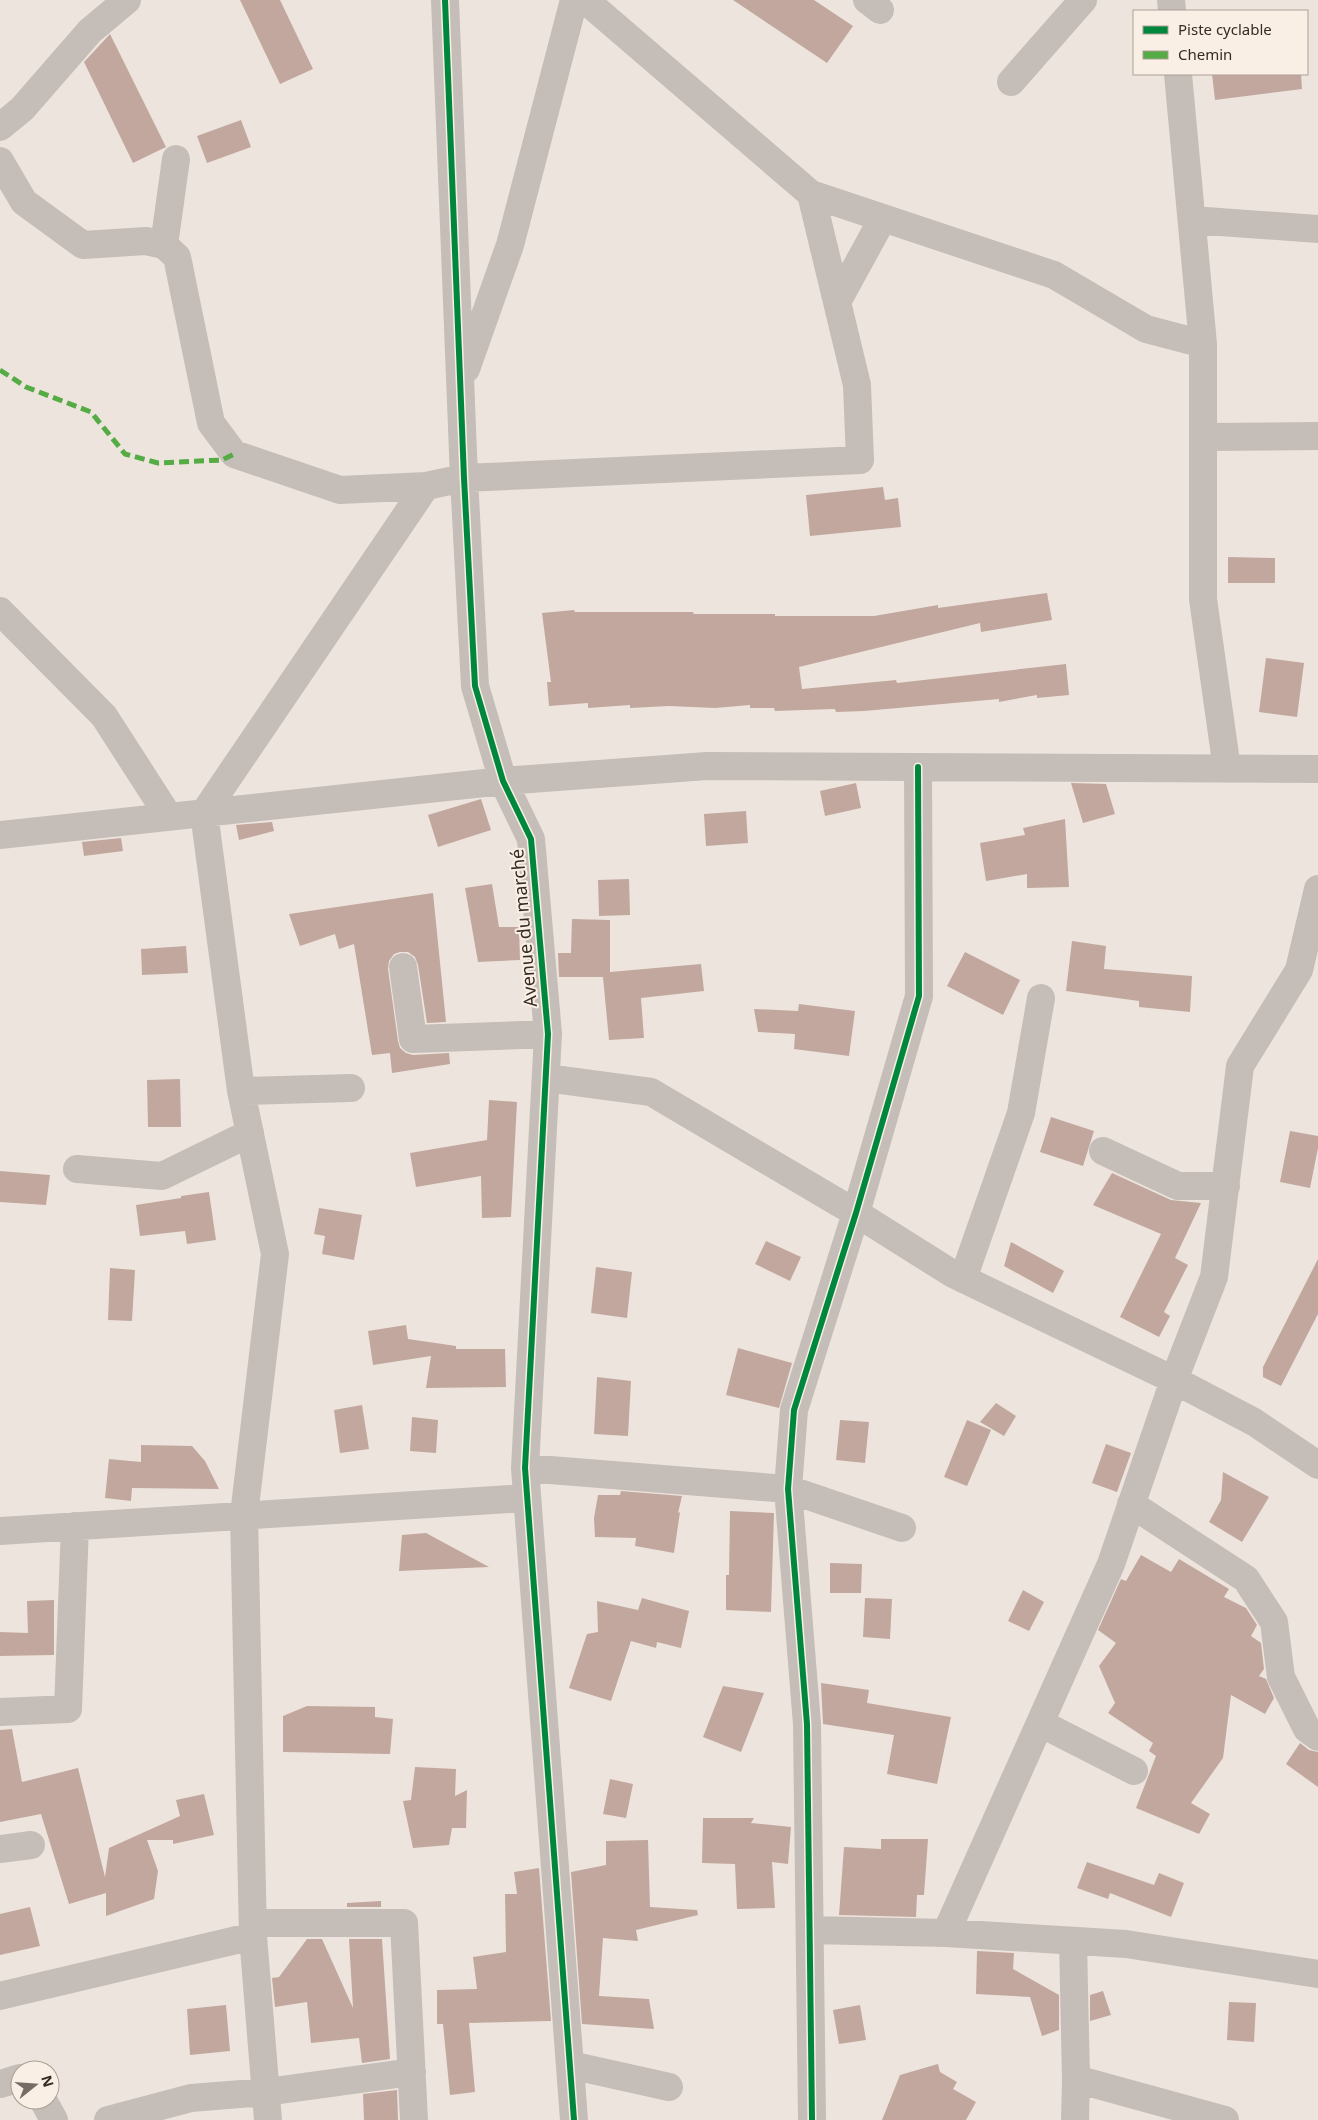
<svg xmlns="http://www.w3.org/2000/svg" width="1318" height="2120" font-family="'Noto Sans',sans-serif">
<style>
.building{fill:#c2a79e}
.lines{fill:none;stroke-linecap:round;stroke-linejoin:round}
.minor{stroke:#c5bdb7;stroke-width:28}
.quiet{stroke:#55ab44;stroke-width:5;stroke-dasharray:10 5;stroke-linecap:butt}
.cycleway-casing{stroke:#faefe4;stroke-width:9}
.cycleway{stroke:#00873e;stroke-width:6}
.labels{text-anchor:middle;dominant-baseline:central;stroke-width:4;stroke-linejoin:round;paint-order:stroke}
.street-label{font-size:18px;fill:#362a25;stroke:#faefe4}
</style>
<rect width="100%" height="100%" fill="#ede5dd"/>
<path class="building" d="M 240,0 L 280,0 L 313,69 L 280,84 Z
M 733,0 L 814,0 L 853,26 L 827,63 Z
M 110,34 L 166,147 L 133,163 L 84,62 Z
M 1212,74 L 1301,74 L 1302,89 L 1215,100 Z
M 241,120 L 251,147 L 207,163 L 197,136 Z
M 883,487 L 885,500 L 898,498 L 901,527 L 810,536 L 806,495 Z
M 1228,557 L 1275,558 L 1275,583 L 1228,583 Z
M 1047,593 L 1052,620 L 981,632 L 980,623 L 799,667 L 802,689 L 896,680 L 897,683 L 1066,664 L 1069,695 L 1037,698 L 1037,695 L 999,702 L 999,699 L 864,711 L 836,712 L 835,709 L 775,711 L 774,708 L 750,708 L 750,705 L 715,708 L 669,706 L 630,708 L 630,705 L 588,708 L 588,703 L 549,706 L 547,682 L 551,682 L 542,613 L 574,610 L 575,612 L 693,612 L 694,614 L 775,614 L 775,616 L 874,616 L 938,605 L 938,608 Z
M 1266,658 L 1304,663 L 1297,717 L 1259,712 Z
M 856,783 L 861,808 L 825,816 L 820,791 Z
M 1071,783 L 1106,784 L 1115,814 L 1083,823 Z
M 481,799 L 491,830 L 438,847 L 428,815 Z
M 746,811 L 748,843 L 706,846 L 704,814 Z
M 1065,819 L 1069,887 L 1027,888 L 1027,874 L 986,881 L 980,843 L 1025,835 L 1023,828 Z
M 272,822 L 274,831 L 239,840 L 236,825 Z
M 121,838 L 123,851 L 84,856 L 82,842 Z
M 629,879 L 630,915 L 599,916 L 598,880 Z
M 492,884 L 499,927 L 519,927 L 520,960 L 478,962 L 465,888 Z
M 433,893 L 446,1022 L 427,1023 L 418,965 L 415,957 L 408,952 L 400,952 L 394,954 L 389,961 L 388,969 L 398,1041 L 400,1048 L 406,1053 L 413,1055 L 449,1053 L 450,1064 L 392,1073 L 390,1053 L 372,1055 L 354,944 L 339,949 L 335,934 L 300,946 L 289,914 Z
M 572,919 L 610,920 L 610,972 L 701,964 L 704,991 L 641,998 L 644,1038 L 609,1040 L 603,977 L 559,977 L 558,953 L 571,953 Z
M 1072,941 L 1106,946 L 1104,969 L 1192,976 L 1190,1012 L 1139,1007 L 1139,1001 L 1066,991 Z
M 186,946 L 188,973 L 142,975 L 141,949 Z
M 965,952 L 1020,980 L 1003,1015 L 947,986 Z
M 799,1004 L 855,1011 L 849,1056 L 794,1049 L 795,1034 L 758,1032 L 754,1009 L 798,1011 Z
M 180,1079 L 181,1127 L 148,1127 L 147,1080 Z
M 489,1100 L 517,1102 L 511,1217 L 482,1218 L 481,1176 L 416,1187 L 410,1153 L 487,1140 Z
M 1051,1117 L 1094,1131 L 1083,1166 L 1040,1152 Z
M 1290,1131 L 1318,1136 L 1318,1148 L 1310,1188 L 1280,1182 Z
M 0,1171 L 50,1175 L 46,1205 L 0,1202 Z
M 1112,1173 L 1171,1200 L 1201,1203 L 1175,1258 L 1188,1265 L 1164,1312 L 1170,1316 L 1159,1337 L 1120,1317 L 1161,1234 L 1093,1205 Z
M 209,1192 L 216,1240 L 187,1244 L 185,1231 L 140,1236 L 136,1205 L 181,1198 L 181,1196 Z
M 319,1208 L 362,1215 L 354,1260 L 322,1254 L 325,1236 L 314,1234 Z
M 766,1241 L 801,1257 L 790,1281 L 755,1264 Z
M 1011,1242 L 1064,1271 L 1053,1293 L 1004,1266 Z
M 1318,1259 L 1318,1314 L 1281,1386 L 1263,1377 L 1263,1367 Z
M 596,1267 L 632,1272 L 627,1318 L 591,1313 Z
M 110,1268 L 135,1270 L 132,1321 L 108,1320 Z
M 406,1325 L 408,1339 L 456,1346 L 456,1349 L 505,1349 L 506,1387 L 426,1388 L 431,1356 L 373,1365 L 368,1331 Z
M 738,1348 L 792,1363 L 779,1408 L 726,1395 Z
M 597,1377 L 631,1381 L 628,1436 L 594,1434 Z
M 996,1403 L 1016,1416 L 1004,1436 L 980,1422 Z
M 362,1405 L 369,1449 L 340,1453 L 334,1410 Z
M 412,1417 L 438,1420 L 436,1453 L 410,1451 Z
M 840,1420 L 869,1422 L 865,1463 L 836,1460 Z
M 967,1420 L 991,1430 L 967,1486 L 944,1477 Z
M 1106,1444 L 1131,1453 L 1117,1492 L 1092,1483 Z
M 141,1445 L 192,1446 L 205,1461 L 219,1489 L 132,1488 L 131,1501 L 105,1498 L 109,1459 L 141,1462 Z
M 1223,1472 L 1269,1497 L 1242,1542 L 1209,1522 L 1221,1500 Z
M 621,1491 L 682,1496 L 678,1513 L 680,1512 L 674,1553 L 635,1546 L 636,1538 L 595,1537 L 594,1518 L 598,1495 L 620,1495 Z
M 730,1511 L 774,1513 L 771,1612 L 726,1610 L 726,1575 L 729,1575 Z
M 426,1533 L 489,1567 L 399,1571 L 402,1535 Z
M 1141,1555 L 1171,1572 L 1179,1559 L 1229,1589 L 1224,1597 L 1246,1608 L 1257,1625 L 1251,1636 L 1261,1643 L 1264,1669 L 1259,1676 L 1266,1679 L 1274,1698 L 1265,1714 L 1231,1695 L 1223,1758 L 1191,1803 L 1210,1814 L 1199,1834 L 1136,1808 L 1156,1756 L 1149,1751 L 1153,1743 L 1108,1713 L 1115,1703 L 1099,1666 L 1116,1643 L 1098,1630 L 1121,1579 L 1126,1581 Z
M 830,1563 L 862,1564 L 861,1593 L 830,1593 Z
M 1023,1590 L 1044,1602 L 1029,1631 L 1008,1621 Z
M 642,1598 L 689,1611 L 681,1648 L 657,1642 L 656,1648 L 631,1641 L 611,1701 L 569,1688 L 587,1634 L 598,1632 L 597,1601 L 638,1610 Z
M 865,1598 L 892,1599 L 890,1639 L 863,1637 Z
M 54,1600 L 54,1655 L 0,1656 L 0,1632 L 28,1633 L 27,1601 Z
M 821,1683 L 869,1690 L 867,1703 L 951,1717 L 937,1784 L 887,1774 L 894,1735 L 823,1724 Z
M 723,1686 L 764,1693 L 741,1752 L 703,1737 Z
M 307,1706 L 375,1707 L 375,1717 L 393,1719 L 390,1754 L 283,1752 L 283,1716 Z
M 12,1729 L 22,1782 L 78,1768 L 105,1877 L 109,1848 L 180,1816 L 176,1800 L 204,1794 L 214,1835 L 173,1844 L 173,1840 L 147,1840 L 158,1871 L 154,1899 L 106,1916 L 106,1893 L 69,1904 L 41,1814 L 0,1822 L 0,1730 Z
M 1300,1743 L 1309,1750 L 1318,1752 L 1318,1787 L 1286,1764 Z
M 415,1767 L 456,1769 L 455,1796 L 467,1790 L 466,1828 L 452,1828 L 449,1845 L 413,1848 L 403,1801 L 411,1800 Z
M 610,1779 L 633,1784 L 626,1818 L 603,1814 Z
M 703,1818 L 754,1818 L 751,1823 L 791,1827 L 788,1864 L 772,1862 L 775,1908 L 737,1909 L 735,1864 L 702,1863 Z
M 881,1839 L 928,1839 L 924,1895 L 917,1895 L 916,1917 L 839,1915 L 844,1847 L 881,1849 Z
M 648,1840 L 650,1907 L 697,1910 L 698,1915 L 636,1930 L 638,1941 L 603,1938 L 599,1996 L 649,1999 L 654,2029 L 582,2024 L 571,1872 L 606,1865 L 606,1841 Z
M 1087,1862 L 1154,1885 L 1159,1873 L 1184,1883 L 1171,1917 L 1110,1893 L 1108,1899 L 1077,1888 Z
M 539,1868 L 551,2021 L 469,2023 L 475,2092 L 450,2095 L 443,2024 L 437,2024 L 437,1990 L 477,1989 L 473,1957 L 506,1952 L 505,1894 L 517,1894 L 514,1872 Z
M 381,1901 L 381,1907 L 347,1907 L 347,1903 Z
M 30,1907 L 40,1946 L 0,1955 L 0,1914 Z
M 307,1939 L 322,1939 L 353,2008 L 349,1939 L 382,1939 L 390,2059 L 362,2063 L 359,2038 L 311,2043 L 307,2002 L 275,2007 L 272,1978 L 279,1977 Z
M 977,1951 L 1014,1953 L 1013,1969 L 1059,1995 L 1059,2030 L 1042,2036 L 1030,1997 L 976,1994 Z
M 1103,1991 L 1111,2015 L 1090,2021 L 1090,1995 Z
M 1229,2002 L 1256,2003 L 1254,2042 L 1227,2040 Z
M 226,2005 L 230,2051 L 190,2055 L 187,2009 Z
M 860,2005 L 866,2040 L 839,2044 L 833,2010 Z
M 938,2064 L 940,2072 L 957,2082 L 953,2089 L 976,2102 L 966,2120 L 882,2120 L 900,2075 Z
M 397,2090 L 398,2120 L 364,2120 L 363,2094 Z"/>
<g class="lines">
<path class="minor" d="M 445,0 L 464,478 L 475,686 L 503,781 L 531,839 L 548,1034 L 525,1468 L 574,2120
M 585,0 L 811,194 L 1054,275 L 1146,329 L 1203,344
M 867,0 L 880,10
M 1171,0 L 1172,11
M 1178,74 L 1203,344 L 1203,599 L 1227,769
M 1011,82 L 1083,0
M 0,127 L 22,109 L 90,31 L 127,0
M 0,161 L 24,202 L 83,245 L 146,241 L 164,245 L 177,257 L 211,423 L 234,454 L 340,490 L 426,486
M 1192,220 L 1318,229
M 164,245 L 176,159
M 837,302 L 883,218
M 466,369 L 510,245 L 574,0
M 1203,437 L 1318,436
M 0,611 L 104,716 L 169,817
M 0,835 L 503,781 L 707,766 L 1318,769
M 403,967 L 413,1039 L 548,1034
M 546,1078 L 651,1092 L 856,1213 L 953,1274 L 1174,1380 L 1254,1422 L 1318,1465
M 241,1091 L 351,1088
M 1103,1151 L 1178,1186 L 1226,1186
M 77,1169 L 162,1176 L 250,1133
M 963,1279 L 1021,1113 L 1041,998
M 525,1468 L 788,1489 L 902,1528
M 1131,1504 L 1246,1579 L 1274,1622 L 1281,1677 L 1307,1729 L 1318,1737
M 0,1531 L 527,1498
M 0,1712 L 68,1709 L 75,1526
M 1040,1723 L 1134,1771
M 0,1849 L 31,1845
M 253,1923 L 404,1923 L 414,2120
M 810,1930 L 946,1933 L 1126,1944 L 1318,1974
M 946,1933 L 1111,1564 L 1174,1380 L 1214,1277 L 1240,1066 L 1299,970 L 1318,889
M 1073,1941 L 1076,2079 L 1075,2120
M 0,1996 L 253,1936
M 570,2065 L 669,2087
M 1076,2079 L 1225,2120
M 0,2084 L 20,2078
M 43,2100 L 54,2120
M 108,2120 L 191,2098 L 266,2092 L 412,2072
M 268,2120 L 253,1936 L 244,1515 L 275,1254 L 241,1091 L 204,813 L 426,486 L 464,478 L 860,460 L 857,385 L 811,194
M 812,2120 L 807,1724 L 788,1489 L 794,1410 L 856,1213 L 919,996 L 918,767"/>
<path class="quiet" d="M 0,370 L 26,387 L 91,412 L 125,454 L 158,463 L 222,460 L 234,454"/>
<g class="cycleway-casing">
<path id="cycleway" d="M 445,0 L 464,478 L 475,686 L 503,781 L 531,839 L 548,1034 L 525,1468 L 574,2120
M 812,2120 L 807,1724 L 788,1489 L 794,1410 L 856,1213 L 919,996 L 918,767"/>
</g>
<use href="#cycleway" class="cycleway"/>
</g>
<g class="labels">
<g class="street-label">
<text transform="translate(523 928) rotate(-95)">Avenue du marché</text>
</g>
</g>
<rect x="1133" y="10" width="175" height="65" fill="#faefe4" stroke="#aca098"/>
<rect x="1143" y="26" width="25" height="8" fill="#00873e" stroke="#aca098"/>
<text x="1178" y="35" font-size="15" fill="#362a25">Piste cyclable</text>
<rect x="1143" y="51" width="25" height="8" fill="#55ab44" stroke="#aca098"/>
<text x="1178" y="60" font-size="15" fill="#362a25">Chemin</text>
<g transform="translate(35 2085) rotate(73)"><circle r="24" fill="#faefe4" stroke="#aca098"/>
<path d="M0-4L9 19L0 12L-9 19Z" fill="#766b65"/>
<text y="-8" font-size="14" font-weight="bold" text-anchor="middle" fill="#362a25">N</text>
</g>
</svg>
